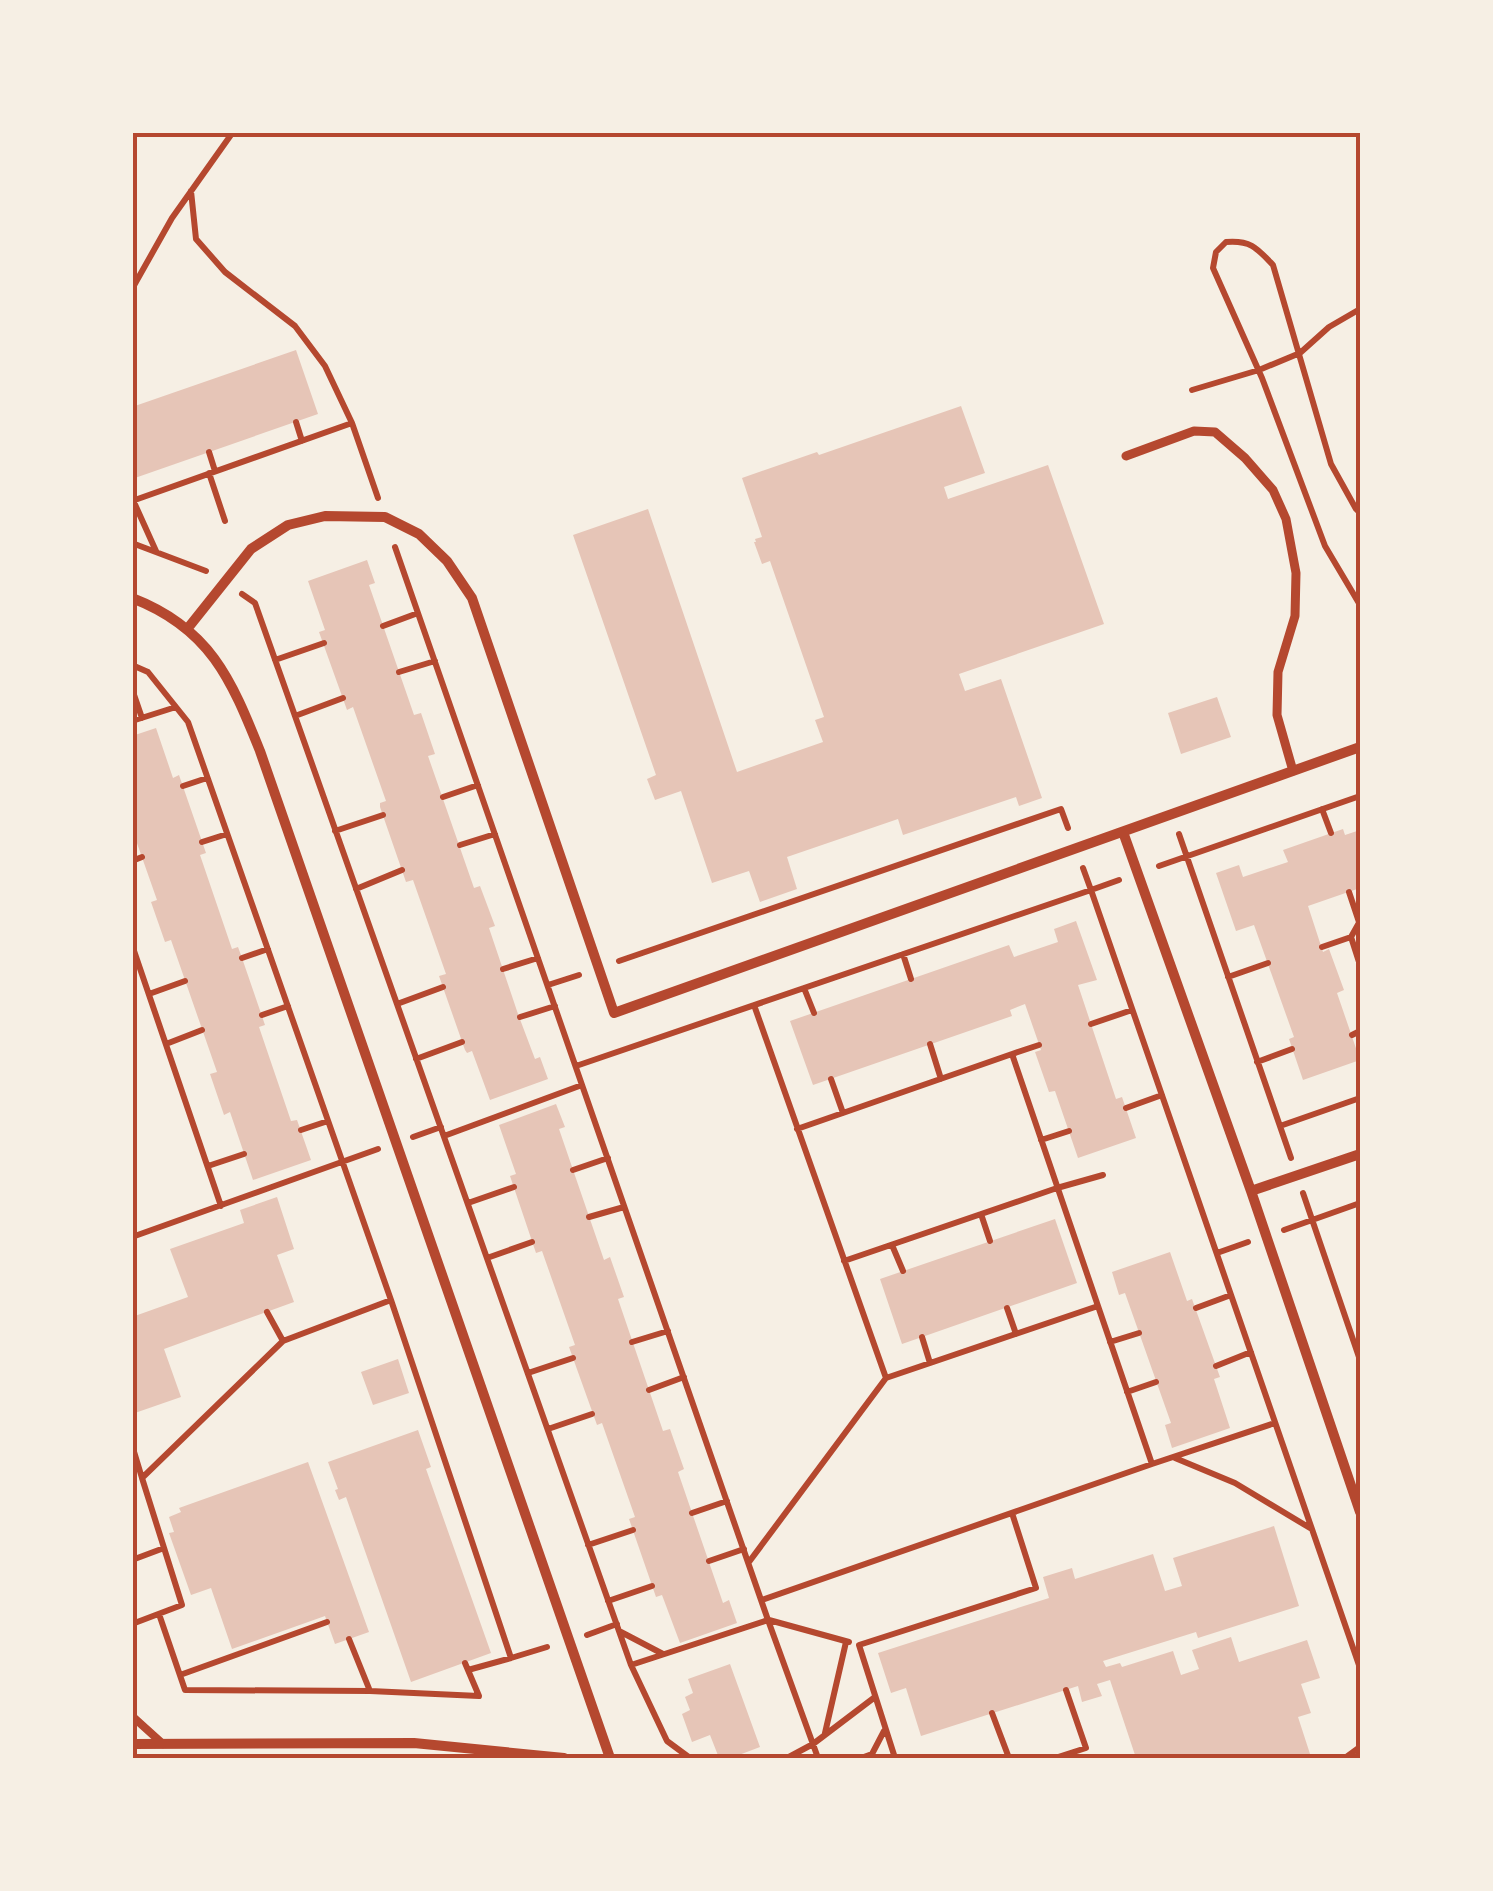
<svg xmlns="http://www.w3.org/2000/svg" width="1493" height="1891" font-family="Quicksand,sans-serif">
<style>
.building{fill:#e6c5b7}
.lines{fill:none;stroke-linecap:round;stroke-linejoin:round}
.path{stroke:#b5482f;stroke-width:6}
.service{stroke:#b5482f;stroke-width:8}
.pedestrian{stroke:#b5482f;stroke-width:9}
.minor{stroke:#b5482f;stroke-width:10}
.neatline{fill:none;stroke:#b5482f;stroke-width:4}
</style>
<rect width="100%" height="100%" fill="#f6efe4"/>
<path class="building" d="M 296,350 L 318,414 L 132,479 L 132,407 Z
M 961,406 L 985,473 L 944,487 L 948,499 L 1048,465 L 1104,624 L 959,674 L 965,691 L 1001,679 L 1042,798 L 1019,806 L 1016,797 L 903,835 L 898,819 L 787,857 L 797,889 L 760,902 L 749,871 L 712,883 L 681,791 L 655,800 L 647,779 L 656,775 L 573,535 L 648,509 L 737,772 L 823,742 L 815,720 L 824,717 L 770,561 L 762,564 L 754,542 L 756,542 L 755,539 L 762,537 L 742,478 L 817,452 L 819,455 Z
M 367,560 L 375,583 L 369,585 L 414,715 L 421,713 L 435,754 L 428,756 L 474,888 L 480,886 L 495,926 L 489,928 L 518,1014 L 535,1059 L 540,1057 L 548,1079 L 490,1100 L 472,1051 L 467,1053 L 465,1050 L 439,976 L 446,974 L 413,880 L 406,882 L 380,807 L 380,803 L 386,801 L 353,707 L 347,710 L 319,632 L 325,630 L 308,581 Z
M 1217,697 L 1231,737 L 1181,754 L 1168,713 Z
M 156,728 L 173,778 L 179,775 L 206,853 L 200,855 L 232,949 L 238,947 L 242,958 L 265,1025 L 259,1027 L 291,1121 L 297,1120 L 311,1160 L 253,1180 L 230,1112 L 224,1115 L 210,1074 L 217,1072 L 171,940 L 165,942 L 151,902 L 157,900 L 132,829 L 132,736 Z
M 1343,829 L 1345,835 L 1360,830 L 1360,888 L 1308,906 L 1323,952 L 1329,949 L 1344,990 L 1337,993 L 1360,1060 L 1303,1080 L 1289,1039 L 1294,1037 L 1254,925 L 1236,931 L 1216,873 L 1239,865 L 1243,877 L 1288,862 L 1283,850 Z
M 1076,921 L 1097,980 L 1078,985 L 1116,1099 L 1122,1097 L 1136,1138 L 1078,1158 L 1055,1091 L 1049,1092 L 1035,1052 L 1041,1050 L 1025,1004 L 1010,1010 L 1012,1016 L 813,1085 L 790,1021 L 1009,945 L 1014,957 L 1058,942 L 1054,929 Z
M 556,1104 L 565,1127 L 559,1129 L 604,1260 L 610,1257 L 624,1297 L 618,1299 L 663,1431 L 670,1429 L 684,1469 L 678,1472 L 723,1603 L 729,1600 L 737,1623 L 680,1643 L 662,1595 L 656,1597 L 629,1519 L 635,1517 L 602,1423 L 597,1425 L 569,1347 L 575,1345 L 542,1251 L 536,1253 L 510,1176 L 516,1174 L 499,1125 Z
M 277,1197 L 294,1249 L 277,1255 L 294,1302 L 164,1349 L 181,1397 L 132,1414 L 132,1317 L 188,1297 L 170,1249 L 244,1223 L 240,1210 Z
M 1055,1219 L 1077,1283 L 902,1344 L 880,1279 Z
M 1170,1252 L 1187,1301 L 1192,1299 L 1216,1366 L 1220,1377 L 1214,1379 L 1230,1428 L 1172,1448 L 1165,1425 L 1171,1423 L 1125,1293 L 1119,1295 L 1112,1272 Z
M 398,1359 L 409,1393 L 373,1405 L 361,1372 Z
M 418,1430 L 431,1467 L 426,1469 L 491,1653 L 411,1682 L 346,1497 L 339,1500 L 335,1490 L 338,1489 L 328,1462 Z
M 308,1462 L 369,1632 L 335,1644 L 325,1616 L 232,1649 L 211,1588 L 191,1595 L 169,1533 L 174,1532 L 169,1517 L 181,1512 L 179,1508 Z
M 1274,1526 L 1299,1606 L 1198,1638 L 1196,1632 L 1103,1661 L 1106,1667 L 1120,1663 L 1122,1667 L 1173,1651 L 1181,1675 L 1199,1669 L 1192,1650 L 1231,1637 L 1239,1662 L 1307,1640 L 1320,1678 L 1301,1684 L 1311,1713 L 1298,1717 L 1311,1757 L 1136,1758 L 1110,1680 L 1097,1684 L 1102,1696 L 1082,1702 L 1078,1686 L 921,1736 L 906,1688 L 891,1693 L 878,1653 L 1049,1598 L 1043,1577 L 1072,1568 L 1075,1579 L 1153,1554 L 1165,1591 L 1182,1586 L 1173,1558 Z
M 730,1664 L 760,1747 L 731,1758 L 719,1758 L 710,1735 L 692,1742 L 682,1714 L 690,1710 L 685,1697 L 693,1693 L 688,1679 Z"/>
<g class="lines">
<path class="path" d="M 191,191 L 196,239 L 225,272 L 295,326 L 325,366 L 352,423
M 132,289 L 172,218 L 233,132
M 1192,390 L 1259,370 L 1300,353 L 1329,327 L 1360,309
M 296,422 L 302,441
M 209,452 L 215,471
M 209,473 L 225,521
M 133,500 L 156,551
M 132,501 L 352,423 L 378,498
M 1360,513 L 1356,509 L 1331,464 L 1273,265 C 1257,248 1251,240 1226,242 L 1216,252 L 1213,268 L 1262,378 L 1325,546 L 1360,605
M 132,543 L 206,571
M 242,594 L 255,603 L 631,1665 L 768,1620 L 395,547
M 383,626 L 418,613
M 275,660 L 324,643
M 132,665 L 148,672 L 188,722 L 391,1300
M 399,672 L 435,661
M 132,689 L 142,718
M 295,716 L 343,698
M 132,721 L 176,707
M 183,786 L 207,778
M 443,797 L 478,785
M 1322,809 L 1331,833
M 335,831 L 383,815
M 1179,834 L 1291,1158
M 202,842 L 227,834
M 460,845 L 495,834
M 132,861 L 142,857
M 1159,866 L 1360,796
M 1083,868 L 1091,890 L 1119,880
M 356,889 L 402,870
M 1349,892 L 1359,922
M 1360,921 L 1351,937 L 1360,965
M 132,945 L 221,1206
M 1322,947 L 1351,937
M 903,954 L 911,979
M 242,958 L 268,949
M 619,961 L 1061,809 L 1068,828
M 503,969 L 538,958
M 1228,977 L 1268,963
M 548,985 L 579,975
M 804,988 L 814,1013
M 149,994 L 185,981
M 397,1004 L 443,987
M 754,1005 C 798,1129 842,1254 886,1378 L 1098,1306 L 1012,1054 L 797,1129
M 262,1015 L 288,1006
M 520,1017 L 555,1006
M 1091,1024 L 1132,1010
M 1352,1035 L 1360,1031
M 166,1044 L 202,1030
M 930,1044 L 941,1079
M 1012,1054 L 1039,1045
M 416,1059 L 462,1042
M 1257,1062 L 1292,1049
M 576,1066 L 1091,890 L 1360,1668
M 831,1079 L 843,1113
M 1126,1108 L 1162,1095
M 1280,1126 L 1360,1098
M 301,1130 L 328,1121
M 444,1136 L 582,1085
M 413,1137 L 441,1127
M 1041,1140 L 1069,1131
M 208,1166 L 244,1154
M 573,1170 L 608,1158
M 1303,1193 L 1360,1360
M 468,1203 L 514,1187
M 981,1214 L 990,1241
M 589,1217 L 624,1207
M 1284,1230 L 1360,1203
M 132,1237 L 378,1149
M 892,1245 L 903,1271
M 1217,1253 L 1248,1242
M 487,1258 L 532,1242
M 844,1261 L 1057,1188 L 1103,1175
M 1098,1306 L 1152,1464 L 1275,1423
M 1007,1308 L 1016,1334
M 1196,1308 L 1231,1295
M 267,1312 L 283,1341
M 922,1337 L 930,1363
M 632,1342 L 668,1331
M 1110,1342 L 1139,1333
M 1216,1366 L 1251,1352
M 528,1373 L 573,1358
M 649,1390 L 684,1377
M 1127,1392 L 1156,1382
M 548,1429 L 592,1414
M 132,1445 L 142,1478
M 1175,1458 L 1235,1483 L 1310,1528
M 692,1513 L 727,1501
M 588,1545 L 633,1530
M 132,1560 L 164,1548
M 709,1561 L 744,1549
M 749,1562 L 886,1378
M 762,1600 L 1152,1464
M 608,1601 L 652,1586
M 159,1614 L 185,1690 L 370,1691 L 479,1696 L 465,1663
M 768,1620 L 818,1758
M 769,1620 L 849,1642
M 132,1624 L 182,1605 L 142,1478 L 283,1341 L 391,1300 L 511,1658 L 547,1647
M 621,1632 L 663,1654
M 587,1635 L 617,1624
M 349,1639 L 370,1691
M 631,1665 L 667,1741 L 690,1758
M 468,1670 L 511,1658
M 180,1675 L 327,1622
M 992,1713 L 1009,1758
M 825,1733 L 846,1642
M 787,1758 L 813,1744 L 875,1697
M 861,1758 L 872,1754 L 884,1731
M 895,1758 L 859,1645 L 1036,1588 L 1012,1513
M 1055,1758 L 1086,1748 L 1066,1690
M 1345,1758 L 1360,1747"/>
<path class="service" d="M 132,1716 L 163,1744"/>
<path class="pedestrian" d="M 1126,456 L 1194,431 L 1215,432 L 1245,458 L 1273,490 L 1286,519 L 1296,573 L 1295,616 L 1278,672 L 1277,715 L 1293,771"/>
<path class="minor" d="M 132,598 C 210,628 231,679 260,751 L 610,1758
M 188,628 L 251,549 L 288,525 L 325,516 L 385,517 L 419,534 L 447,561 L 472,598 L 614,1013 L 1360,747
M 1123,832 L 1251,1191 L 1360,1512
M 1251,1191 L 1360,1154
M 132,1744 L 414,1743 L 564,1758"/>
</g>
<rect width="1493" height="1891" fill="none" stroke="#f6efe4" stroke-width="270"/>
<rect x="135" y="135" width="1223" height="1621" class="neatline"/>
</svg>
